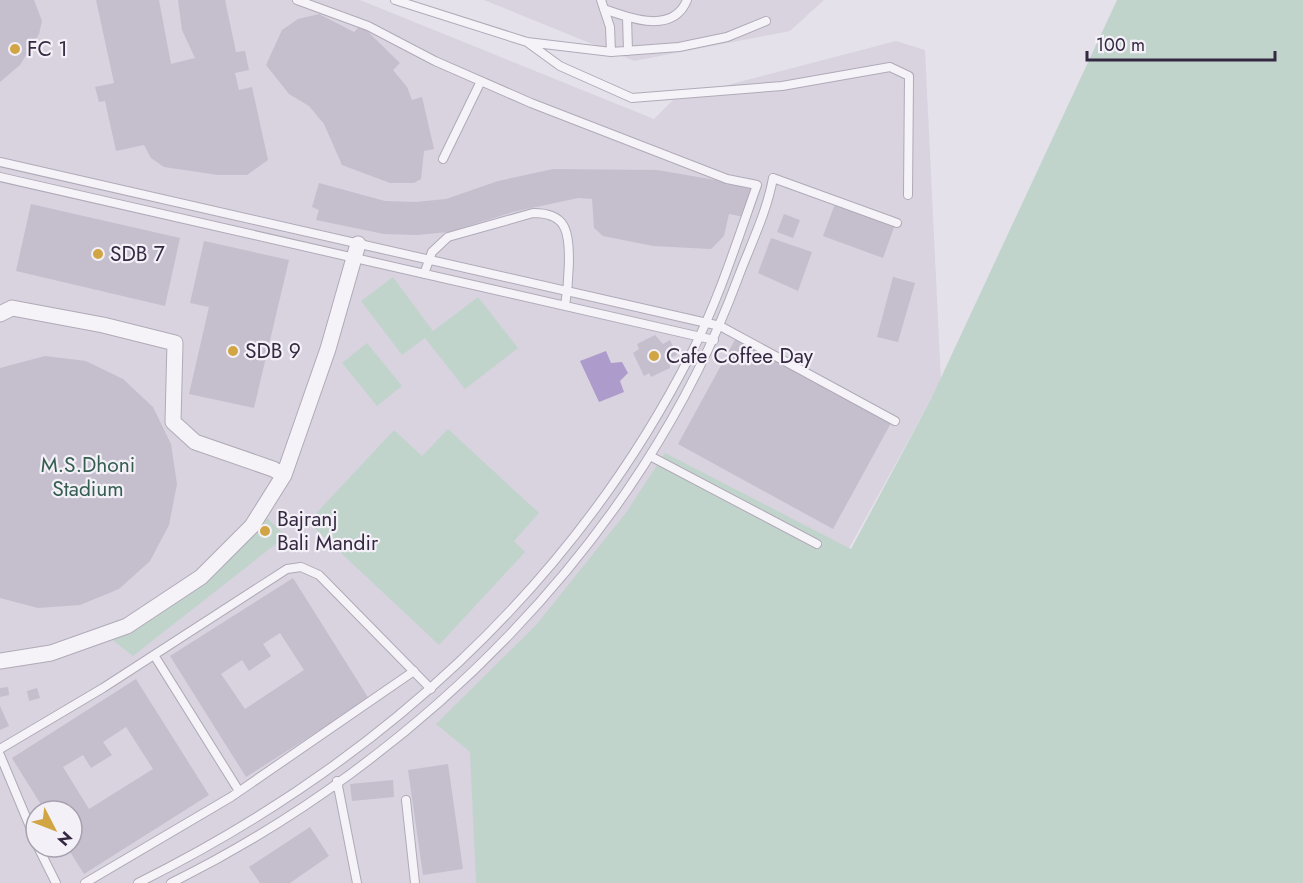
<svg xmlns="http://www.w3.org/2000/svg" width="1303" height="883" font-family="Jost,sans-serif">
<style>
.built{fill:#d8d3df;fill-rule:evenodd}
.green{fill:#c1d4cc}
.water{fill:#ac9bcb}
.building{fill:#c5becd;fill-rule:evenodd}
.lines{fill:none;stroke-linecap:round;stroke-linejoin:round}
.lane-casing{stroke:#b0aab8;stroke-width:10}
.street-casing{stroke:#b0aab8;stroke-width:17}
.lane{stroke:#f6f3f8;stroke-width:8}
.street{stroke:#f6f3f8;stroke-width:15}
.poi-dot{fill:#d1a543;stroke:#f3f0f7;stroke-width:2}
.labels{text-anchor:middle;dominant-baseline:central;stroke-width:4.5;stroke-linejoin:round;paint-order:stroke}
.poi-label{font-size:21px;fill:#352942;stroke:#f3f0f7;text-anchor:start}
.park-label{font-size:21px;fill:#355e50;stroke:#f3f0f7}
</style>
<rect width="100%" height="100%" fill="#e5e1ea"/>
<path class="built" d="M 0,0 L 360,0 L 654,119 L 674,99 L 896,41 L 925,50 L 941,381 L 793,650 L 515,883 L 0,883 ZM 36,811 L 72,811 L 72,847 L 36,847 Z
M 484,0 L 824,0 L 790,31 L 634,61 Z"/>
<path class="green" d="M 1117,0 L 1303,0 L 1303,883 L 476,883 L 470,752 L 436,724 L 537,624 L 625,514 L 665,453 L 851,549 L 931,399 Z
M 393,277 L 433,331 L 478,297 L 518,348 L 465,389 L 425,338 L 402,355 L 361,301 Z
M 367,343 L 402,386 L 377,406 L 342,363 Z
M 448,429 L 539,513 L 514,541 L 525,552 L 439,645 L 308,522 L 394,430 L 422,456 Z
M 261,512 L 286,536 L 133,656 L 105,634 L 195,581 Z"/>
<path class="water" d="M 606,351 L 611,363 L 622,362 L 628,373 L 620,381 L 624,392 L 599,402 L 580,361 Z"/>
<path class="building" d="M 0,0 L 34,0 L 42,21 L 39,34 L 20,65 L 0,82 Z
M 96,0 L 159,0 L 171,64 L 195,58 L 182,30 L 178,0 L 225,0 L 236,52 L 245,51 L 249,70 L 235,73 L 239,90 L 252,87 L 268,160 L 247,175 L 218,175 L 164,167 L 151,158 L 144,145 L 116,151 L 105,101 L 99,102 L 95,87 L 114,83 Z
M 319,14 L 354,32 L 361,25 L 400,63 L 393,70 L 407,87 L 412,100 L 422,97 L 434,149 L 424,151 L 421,179 L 414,183 L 390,183 L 342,165 L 324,124 L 309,106 L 289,94 L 266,65 L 282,30 L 298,19 Z
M 553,169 L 657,170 L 751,186 L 744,217 L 729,214 L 724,236 L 711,249 L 653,246 L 603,236 L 594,228 L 592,199 L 578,198 L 513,212 L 449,232 L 417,235 L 384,234 L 316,220 L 319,210 L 312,207 L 319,183 L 385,201 L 415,202 L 446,199 L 498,181 Z
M 31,204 L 180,238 L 165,306 L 16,271 Z
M 835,204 L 895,225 L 883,258 L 823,236 Z
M 784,214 L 800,220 L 793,238 L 777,232 Z
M 771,238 L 812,252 L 798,291 L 758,273 Z
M 204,241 L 289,260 L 254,408 L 189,394 L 209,307 L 190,303 Z
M 893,277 L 915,283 L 898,342 L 877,337 Z
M 655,335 L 663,344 L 670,340 L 677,355 L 670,358 L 670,368 L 651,377 L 649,373 L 644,376 L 633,353 L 639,349 L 637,344 Z
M 736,338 L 891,423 L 833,529 L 678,444 Z
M 45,356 L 86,361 L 123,379 L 153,407 L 171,444 L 177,484 L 169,525 L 150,561 L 119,589 L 80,605 L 38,608 L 0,598 L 0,368 Z
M 293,578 L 369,699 L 246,777 L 170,656 ZM 280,633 L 304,670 L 245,709 L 221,674 L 242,660 L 249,671 L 271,656 L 263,644 Z
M 136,679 L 209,795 L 84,874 L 67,847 L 72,847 L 72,811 L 45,811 L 12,758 ZM 126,727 L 153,769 L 89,809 L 63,767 L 83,755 L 91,768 L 112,755 L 103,742 Z
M 8,687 L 9,695 L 0,697 L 0,688 Z
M 37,688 L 40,698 L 29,701 L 27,691 Z
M 0,706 L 9,726 L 0,730 Z
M 448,764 L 463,869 L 423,875 L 408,770 Z
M 393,780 L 394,797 L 352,801 L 350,784 Z
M 310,827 L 329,856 L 290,883 L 260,883 L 249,867 Z"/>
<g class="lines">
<g class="lane-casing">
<path id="lane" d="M 395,0 L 527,42 L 611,52 L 679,47 L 727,37 L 766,21
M 601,0 L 610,27 L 611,52
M 604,9 C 629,18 673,35 687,0
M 627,17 L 628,51
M 527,42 L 560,66 L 632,98 L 782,86 L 890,67 L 909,76 L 908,195
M 443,159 L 481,81
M 0,162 L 720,326 L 895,421
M 0,177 L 714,340
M 424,274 L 432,252 L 448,237 L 533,213 C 544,213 557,215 563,225 C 573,240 568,288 565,306
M 650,456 L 817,544
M 154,655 L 239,791
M 0,749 L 103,688 L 287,569 L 301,567 L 319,575 L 431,689
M 0,755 L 36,841
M 337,781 L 357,883
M 406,800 L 415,883
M 38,847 L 56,883
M 85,883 L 231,797 L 414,671
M 138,883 C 374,766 572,589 692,352 C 719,299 737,241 757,185 L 727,179 L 531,103 L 435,61 L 368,26 L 297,0
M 171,883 C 420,760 641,540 738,278 C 750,246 767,212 773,178 L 897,223"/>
</g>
<g class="street-casing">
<path id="street" d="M 0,314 L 12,308 L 103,325 L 175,343 L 173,422 L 195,442 L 273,469 L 284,475
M 0,661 L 51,653 L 127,626 L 201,577 L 252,526 L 284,475 L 328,349 L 358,244"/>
</g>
<use href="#lane" class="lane"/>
<use href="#street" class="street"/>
</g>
<g class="poi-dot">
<circle cx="15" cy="49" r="6"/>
<circle cx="98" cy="254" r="6"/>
<circle cx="233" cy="351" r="6"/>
<circle cx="654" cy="356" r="6"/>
<circle cx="265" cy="531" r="6"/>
</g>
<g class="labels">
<g class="poi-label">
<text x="27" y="49">FC 1</text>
<text x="110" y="254">SDB 7</text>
<text x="245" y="351">SDB 9</text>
<text x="666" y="356">Cafe Coffee Day</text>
<text x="277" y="519">Bajranj<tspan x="277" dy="24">Bali Mandir</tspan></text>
</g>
<g class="park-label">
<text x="88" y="465">M.S.Dhoni<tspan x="88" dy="24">Stadium</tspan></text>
</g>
</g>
<g transform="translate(54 829) rotate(132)"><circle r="28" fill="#f3f0f7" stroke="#a7a0af" stroke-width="1.5"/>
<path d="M0-4.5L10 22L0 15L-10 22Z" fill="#d1a543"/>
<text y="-9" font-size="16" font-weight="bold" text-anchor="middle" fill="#352942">N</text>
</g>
<path d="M1087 51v9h188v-9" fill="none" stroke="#352942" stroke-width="3"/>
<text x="1096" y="51" font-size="18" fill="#352942" stroke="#f3f0f7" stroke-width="4.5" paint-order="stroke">100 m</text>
</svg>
